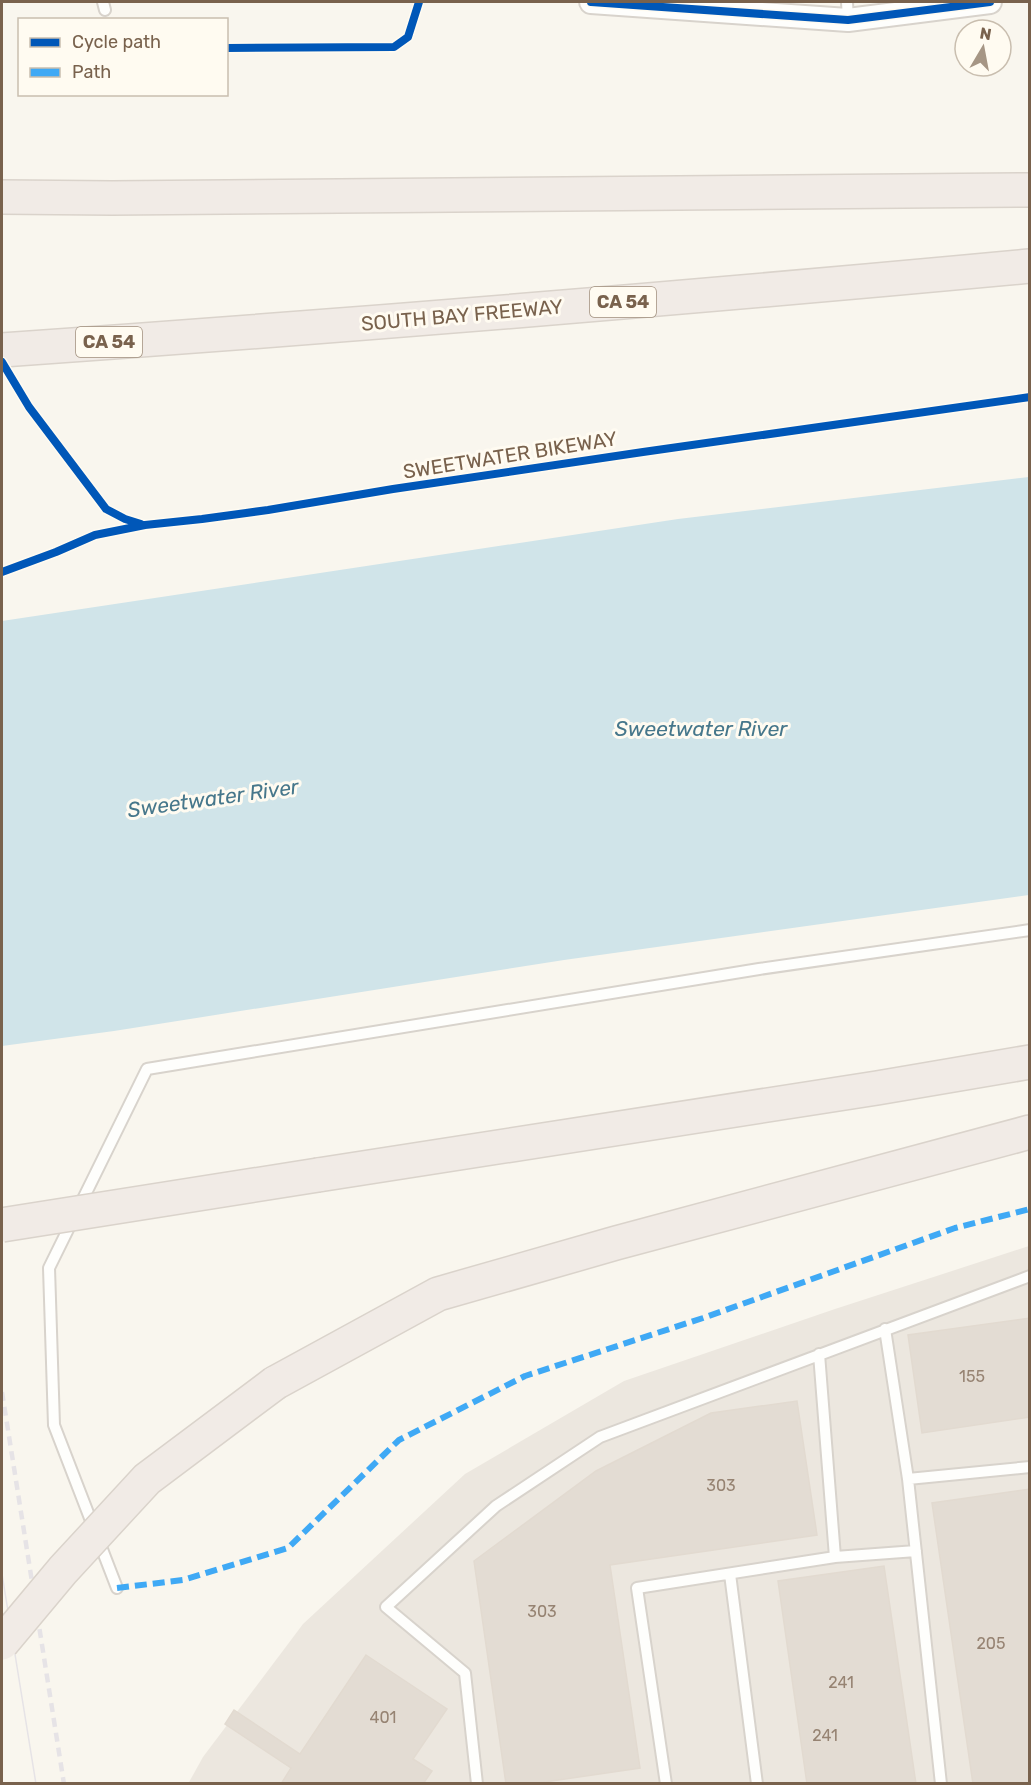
<svg xmlns="http://www.w3.org/2000/svg" width="1031" height="1785" font-family="Rubik,sans-serif">
<style>
.industrial{fill:#ece7df}
.water{fill:#d0e4e9}
.building{fill:#e3dcd3;stroke:#e2dad0;stroke-width:1.5}
.lines{fill:none;stroke-linecap:round;stroke-linejoin:round}
.lane-casing{stroke:#d8d3cc;stroke-width:14}
.street-casing{stroke:#d8d3cc;stroke-width:26}
.highway-casing{stroke:#dad3cb;stroke-width:36}
.lane{stroke:#fefefc;stroke-width:10}
.street{stroke:#fefefc;stroke-width:22}
.highway{stroke:#f1ebe6;stroke-width:33}
.tram{stroke:#e6e3e6;stroke-width:1.5}
.rail{stroke:#e6e3e6;stroke-width:4.5;stroke-dasharray:9 6;stroke-linecap:butt}
.highway-bridge-casing{stroke:#dad3cb;stroke-width:36;stroke-linecap:butt}
.highway-bridge{stroke:#f1ebe6;stroke-width:33}
.quiet{stroke:#3fa9f5;stroke-width:6;stroke-dasharray:12 6;stroke-linecap:butt}
.cycleway-casing{stroke:#fffbf1;stroke-width:11}
.cycleway{stroke:#0057b8;stroke-width:8}
.labels{text-anchor:middle;dominant-baseline:central;stroke-width:6;stroke-linejoin:round;paint-order:stroke}
.number-label{font-size:16px;fill:#968372}
.shield{fill:#fffbf1;stroke:#a1907e;stroke-width:1.5}
.shield-label{font-size:18px;font-weight:bold;fill:#79624d}
.street-label{font-size:20px;fill:#79624d;stroke:#fffbf1}
.water-label{font-size:21px;font-style:italic;fill:#46778b;stroke:#fffbf1}
</style>
<rect width="100%" height="100%" fill="#f9f6ee"/>
<path class="industrial" d="M 1029,1246 L 1029,1783 L 188,1784 L 203,1757 L 303,1624 L 465,1474 L 624,1381 L 835,1309 Z"/>
<path class="water" d="M 1029,477 L 1029,895 L 564,960 L 114,1031 L 2,1046 L 2,621 L 678,519 Z"/>
<path class="building" d="M 1030,1318 L 1030,1417 L 922,1433 L 908,1335 Z
M 797,1401 L 817,1535 L 610,1565 L 640,1768 L 531,1784 L 506,1784 L 474,1561 L 596,1471 L 711,1413 Z
M 1030,1489 L 1030,1784 L 973,1784 L 932,1503 Z
M 884,1566 L 916,1784 L 807,1784 L 778,1581 Z
M 366,1655 L 447,1709 L 413,1759 L 432,1771 L 423,1784 L 281,1784 L 291,1768 L 225,1724 L 234,1710 L 300,1754 Z"/>
<g class="lines">
<g class="lane-casing">
<path id="lane" d="M 103,2 L 105,10
M 847,2 L 848,20
M 885,1329 L 908,1479
M 819,1354 L 835,1557 L 916,1551
M 730,1574 L 757,1784
M 117,1588 L 54,1425 L 49,1268 L 147,1069 L 759,969 L 1030,930
M 477,1784 L 465,1673 L 386,1607 L 496,1506 L 600,1437 L 1030,1276
M 666,1784 L 637,1588 L 835,1557
M 941,1784 L 908,1479 L 1030,1467"/>
</g>
<g class="street-casing">
<path id="street" d="M 591,2 L 848,20 L 990,2"/>
</g>
<g class="highway-casing">
<path id="highway" d="M 2,197 L 112,198 L 1030,190
M 2,350 C 344,326 687,298 1030,266
M 318,1175 L 877,1088 L 1030,1062
M 275,1383 L 438,1294 L 616,1243 L 1030,1132"/>
</g>
<use href="#lane" class="lane"/>
<use href="#street" class="street"/>
<use href="#highway" class="highway"/>
<path class="tram" d="M 2,1574 L 36,1784"/>
<path class="rail" d="M 2,1392 L 64,1784"/>
<g class="highway-bridge-casing">
<path id="highway-bridge" d="M 2,1225 L 318,1175
M 2,1643 L 63,1570 L 147,1479 L 275,1383"/>
</g>
<use href="#highway-bridge" class="highway-bridge"/>
<path class="quiet" d="M 117,1588 L 183,1580 L 288,1548 L 399,1440 L 525,1376 L 703,1318 L 955,1228 L 1030,1209"/>
<g class="cycleway-casing">
<path id="cycleway" d="M 591,2 L 848,20 L 990,2
M 226,48 L 394,47 L 408,37 L 419,2
M 2,362 L 29,407 L 106,509 L 125,519 L 141,524
M 2,572 L 56,552 L 95,535 L 145,525 L 202,519 L 268,510 L 393,489 L 643,452 L 1030,397"/>
</g>
<use href="#cycleway" class="cycleway"/>
</g>
<g class="labels">
<g class="number-label">
<text x="972" y="1376">155</text>
<text x="721" y="1485">303</text>
<text x="542" y="1611">303</text>
<text x="991" y="1643">205</text>
<text x="841" y="1682">241</text>
<text x="383" y="1717">401</text>
<text x="825" y="1735">241</text>
</g>
<g class="shield">
<rect x="590" y="287" width="66" height="30" rx="4.5"/>
<rect x="76" y="327" width="66" height="30" rx="4.5"/>
</g>
<g class="shield-label">
<text x="623" y="302">CA 54</text>
<text x="109" y="342">CA 54</text>
</g>
<g class="street-label">
<text transform="translate(462 315) rotate(-5)">SOUTH BAY FREEWAY</text>
<text transform="translate(510 455) rotate(-9)">SWEETWATER BIKEWAY</text>
</g>
<g class="water-label">
<text x="701" y="728">Sweetwater River</text>
<text transform="translate(213 798) rotate(-8)">Sweetwater River</text>
</g>
</g>
<rect width="1031" height="1785" fill="none" stroke="#79624d" stroke-width="6"/>
<rect x="18" y="18" width="210" height="78" fill="#fffbf1" stroke="#c9beaf" stroke-width="1.5"/>
<rect x="30" y="38" width="30" height="9" fill="#0057b8" stroke="#c9beaf" stroke-width="1.5"/>
<text x="72" y="48" font-size="18" fill="#79624d">Cycle path</text>
<rect x="30" y="68" width="30" height="9" fill="#3fa9f5" stroke="#c9beaf" stroke-width="1.5"/>
<text x="72" y="78" font-size="18" fill="#79624d">Path</text>
<g transform="translate(983 48) rotate(10)"><circle r="28" fill="#fffbf1" stroke="#c9beaf" stroke-width="1.5"/>
<path d="M0-4.5L10 22L0 15L-10 22Z" fill="#a69685"/>
<text y="-9" font-size="16" font-weight="bold" text-anchor="middle" fill="#79624d">N</text>
</g>
</svg>
